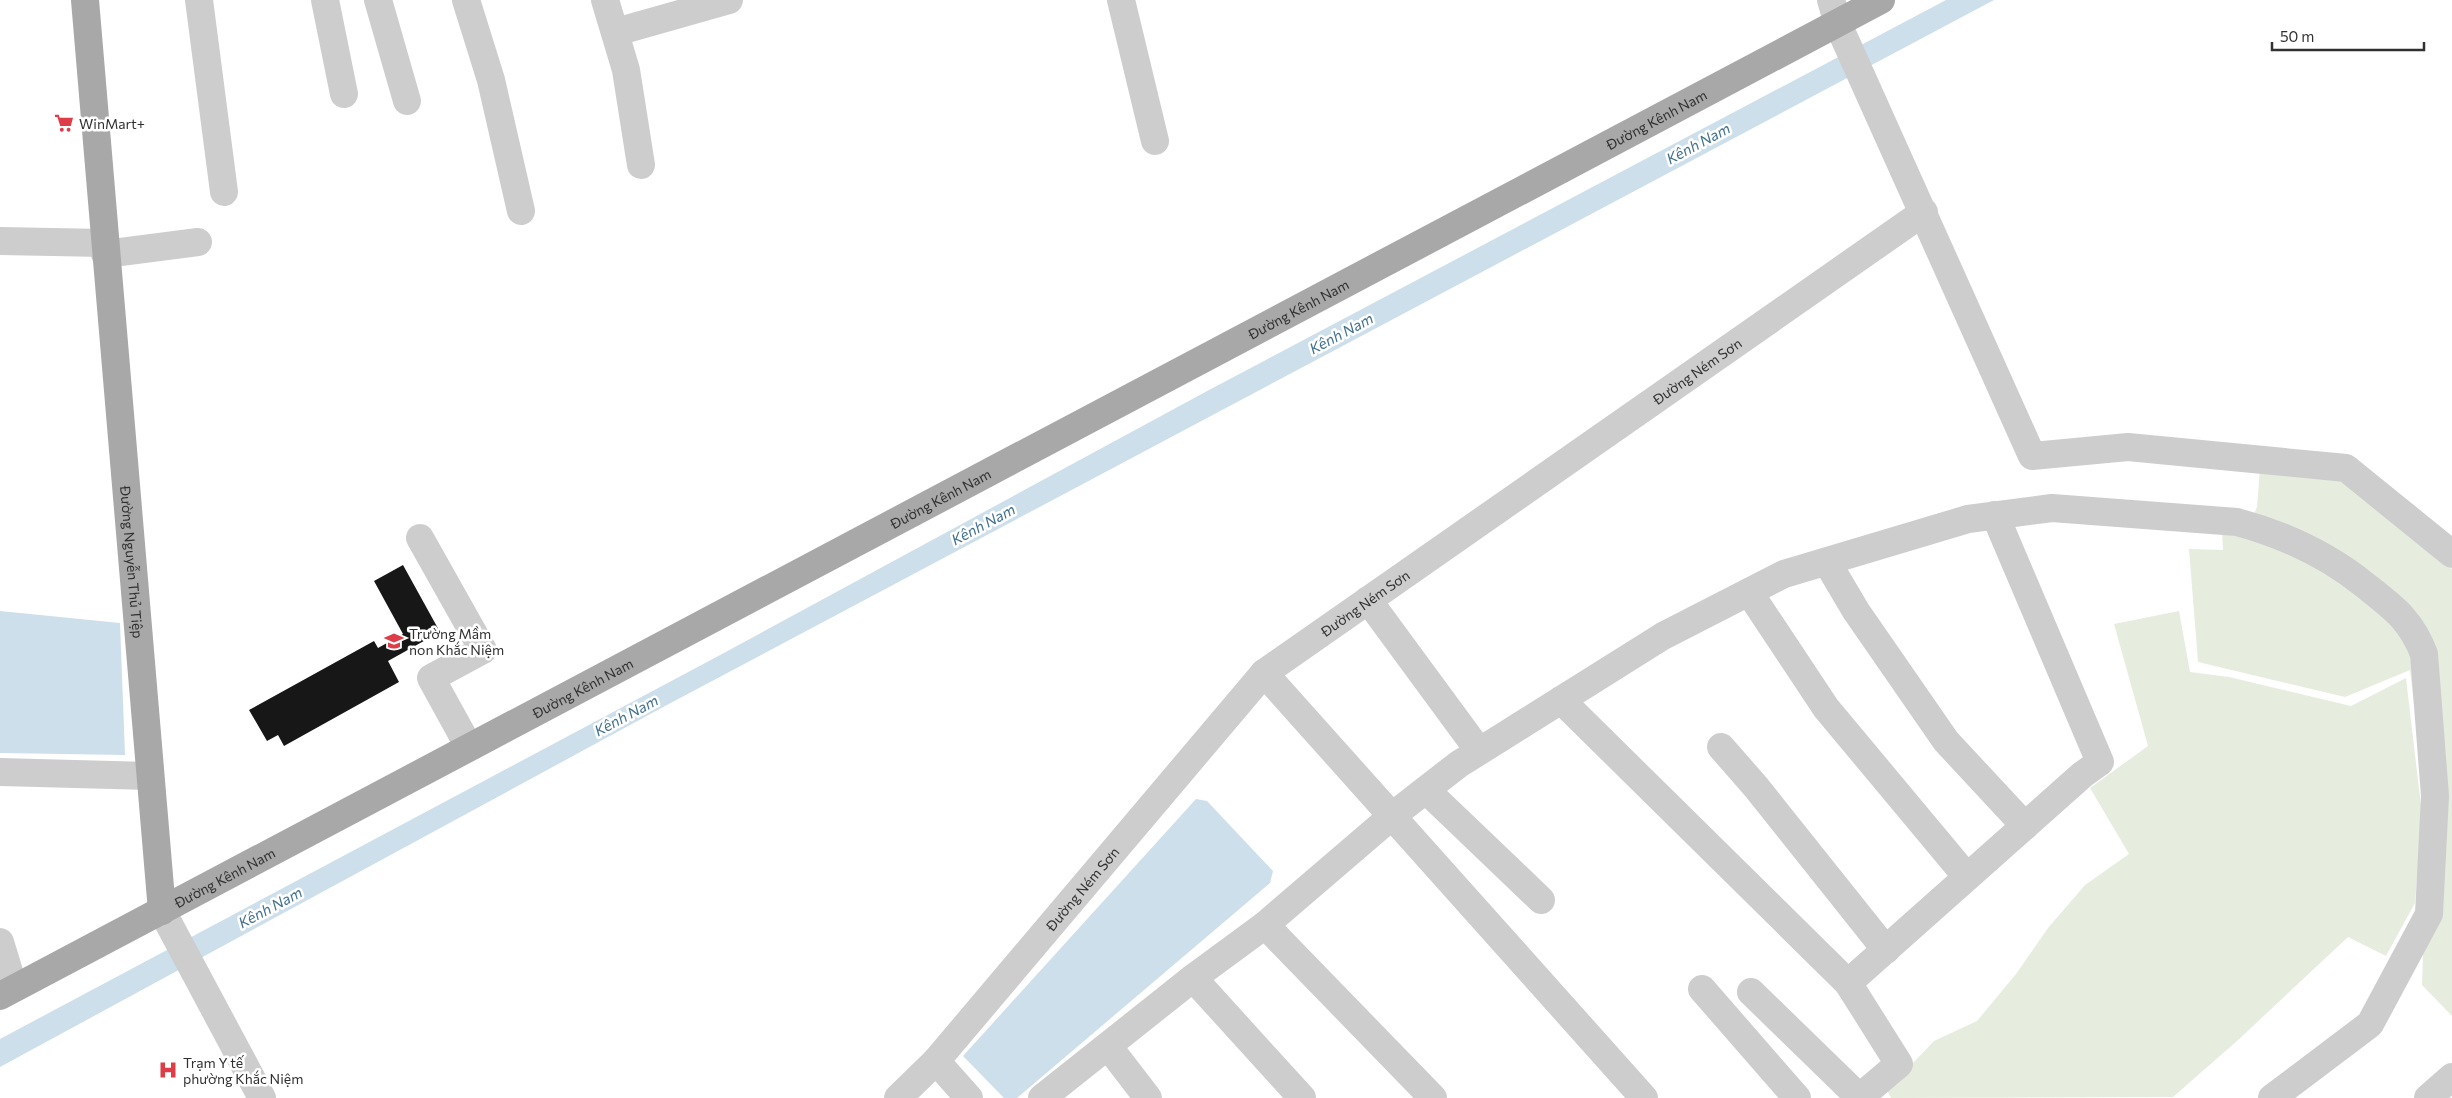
<svg xmlns="http://www.w3.org/2000/svg" width="2452" height="1098" font-family="Commissioner,sans-serif">
<style>
.green{fill:#e6eddf}
.water{fill:#cddfeb}
.building{fill:#171717}
.lines{fill:none;stroke-linecap:round;stroke-linejoin:round}
.minor{stroke:#cdcdcd;stroke-width:28}
.major{stroke:#a8a8a8;stroke-width:28}
.labels{text-anchor:middle;dominant-baseline:central;stroke-width:5;stroke-linejoin:round;paint-order:stroke}
.street-label{font-size:14px;fill:#303030;stroke:#fff}
.poi-label{font-size:14px;fill:#303030;stroke:#fff;text-anchor:start}
.water-label{font-size:15px;font-style:italic;fill:#417190;stroke:#fff}
</style>
<rect width="100%" height="100%" fill="#fff"/>
<path class="green" d="M 2260,468 L 2341,476 L 2452,569 L 2452,1016 L 2422,985 L 2427,817 L 2410,670 L 2345,697 L 2198,662 L 2189,549 L 2223,550 L 2222,531 L 2245,535 L 2257,507 Z
M 2179,611 L 2190,672 L 2229,677 L 2351,706 L 2406,678 L 2422,814 L 2415,903 L 2386,956 L 2348,937 L 2237,1041 L 2173,1097 L 1891,1098 L 1887,1090 L 1934,1041 L 1977,1021 L 2016,974 L 2048,928 L 2085,885 L 2129,854 L 2090,788 L 2148,746 L 2114,624 Z"/>
<path class="water" d="M 1946,0 L 1994,0 L 665,706 L 0,1067 L 0,1039 L 722,654 L 1209,390 Z
M 0,611 L 120,623 L 125,755 L 0,753 Z
M 1196,799 L 1207,801 L 1273,871 L 1270,883 L 1017,1098 L 1004,1098 L 963,1056 Z"/>
<path class="building" d="M 403,565 L 440,632 L 388,661 L 399,682 L 284,746 L 278,735 L 267,741 L 249,710 L 374,641 L 378,648 L 403,634 L 374,581 Z"/>
<g class="lines">
<g class="minor">
<path d="M 199,0 L 224,192"/>
<path d="M 325,0 L 344,94"/>
<path d="M 378,0 L 407,101"/>
<path d="M 466,0 L 491,80 L 521,211"/>
<path d="M 605,0 L 626,70 L 641,165"/>
<path d="M 1121,0 L 1155,141"/>
<path d="M 1831,0 L 1838,24 L 2032,456 L 2128,447 L 2346,468 L 2452,554"/>
<path d="M 616,32 L 729,0"/>
<path d="M 0,241 L 104,243"/>
<path d="M 105,254 L 198,242"/>
<path d="M 420,538 L 483,650 L 431,678 L 469,747"/>
<path d="M 1827,562 L 1856,611 L 1946,741 L 2025,826"/>
<path d="M 1749,592 L 1826,708 L 1967,877"/>
<path d="M 1368,600 L 1479,751"/>
<path d="M 1264,673 L 1644,1098"/>
<path d="M 1561,700 L 1848,983 L 1899,1064 L 1859,1098"/>
<path d="M 1721,747 L 1756,787 L 1886,950"/>
<path d="M 0,772 L 150,776"/>
<path d="M 1426,790 L 1541,900"/>
<path d="M 162,911 L 262,1098"/>
<path d="M 1265,925 L 1433,1098"/>
<path d="M 0,942 L 14,988"/>
<path d="M 1193,978 L 1302,1098"/>
<path d="M 1848,983 L 2082,775 L 2100,762 L 1995,515"/>
<path d="M 1702,989 L 1797,1098"/>
<path d="M 1751,992 L 1860,1098"/>
<path d="M 1108,1046 L 1148,1098"/>
<path d="M 936,1061 L 969,1098"/>
<path id="s1" d="M 898,1098 L 936,1061 L 1264,673 L 1924,212"/>
<path d="M 1042,1098 L 1193,978 L 1265,925 L 1392,816 L 1459,764 L 1663,636 L 1784,574 L 1968,519 L 2052,508 L 2237,522 C 2285,535 2328,555 2366,586 C 2394,608 2411,620 2424,654 L 2435,796 L 2429,914 L 2370,1024 L 2272,1098"/>
<path d="M 2428,1098 L 2452,1077"/>
</g>
<g class="major">
<path id="s2" d="M 85,0 L 162,911"/>
<path id="s3" d="M 0,996 L 1881,0"/>
</g>
</g>
<defs>
<g id="supermarket-bare" transform="scale(1.5)"><path d="M-6-5.5h2.5l.6 2H6L4.5 2H-2.5L-4.4-4H-6ZM-1.5 3.2a1.3 1.3 0 1 0 .1 0ZM3 3.2a1.3 1.3 0 1 0 .1 0Z" fill="#de3c47" stroke="#fff" stroke-width="2.5" paint-order="stroke"/></g>
<g id="school-bare" transform="scale(1.5)"><path d="M0-5L7-2L0 1L-7-2ZM-4 1L0 2.5L4 1V4Q0 6-4 4Z" fill="#de3c47" stroke="#fff" stroke-width="2.5" paint-order="stroke"/></g>
<g id="hospital-bare" transform="scale(1.5)"><path d="M-5-5h3v3.5h4V-5h3V5h-3V1.5h-4V5h-3Z" fill="#de3c47" stroke="#fff" stroke-width="2.5" paint-order="stroke"/></g>
</defs>
<g fill-rule="evenodd">
<use href="#supermarket-bare" x="64" y="123"/>
<use href="#school-bare" x="394" y="641"/>
<use href="#hospital-bare" x="168" y="1070"/>
</g>
<g class="labels">
<g class="street-label">
<text stroke="none"><textPath href="#s3" startOffset="1874">Đường Kênh Nam</textPath></text>
<text stroke="none"><textPath href="#s3" startOffset="1469">Đường Kênh Nam</textPath></text>
<text stroke="none"><textPath href="#s1" startOffset="1089">Đường Ném Sơn</textPath></text>
<text stroke="none"><textPath href="#s3" startOffset="1064">Đường Kênh Nam</textPath></text>
<text stroke="none"><textPath href="#s2" startOffset="564">Đường Nguyễn Thủ Tiệp</textPath></text>
<text stroke="none"><textPath href="#s1" startOffset="684">Đường Ném Sơn</textPath></text>
<text stroke="none"><textPath href="#s3" startOffset="659">Đường Kênh Nam</textPath></text>
<text stroke="none"><textPath href="#s3" startOffset="254">Đường Kênh Nam</textPath></text>
<text stroke="none"><textPath href="#s1" startOffset="279">Đường Ném Sơn</textPath></text>
</g>
<g class="poi-label">
<text x="79" y="123">WinMart+</text>
<text x="409" y="633">Trường Mầm<tspan x="409" dy="16">non Khắc Niệm</tspan></text>
<text x="183" y="1062">Trạm Y tế<tspan x="183" dy="16">phường Khắc Niệm</tspan></text>
</g>
<g class="water-label">
<text transform="translate(1698 143) rotate(-28)">Kênh Nam</text>
<text transform="translate(1341 333) rotate(-28)">Kênh Nam</text>
<text transform="translate(983 524) rotate(-28)">Kênh Nam</text>
<text transform="translate(626 715) rotate(-28)">Kênh Nam</text>
<text transform="translate(270 907) rotate(-28)">Kênh Nam</text>
</g>
</g>
<path d="M2272 42v8h152v-8" fill="none" stroke="#303030" stroke-width="2.5"/>
<text x="2280" y="42" font-size="15" fill="#303030" stroke="#ffffff" stroke-width="4" paint-order="stroke">50 m</text>
</svg>
